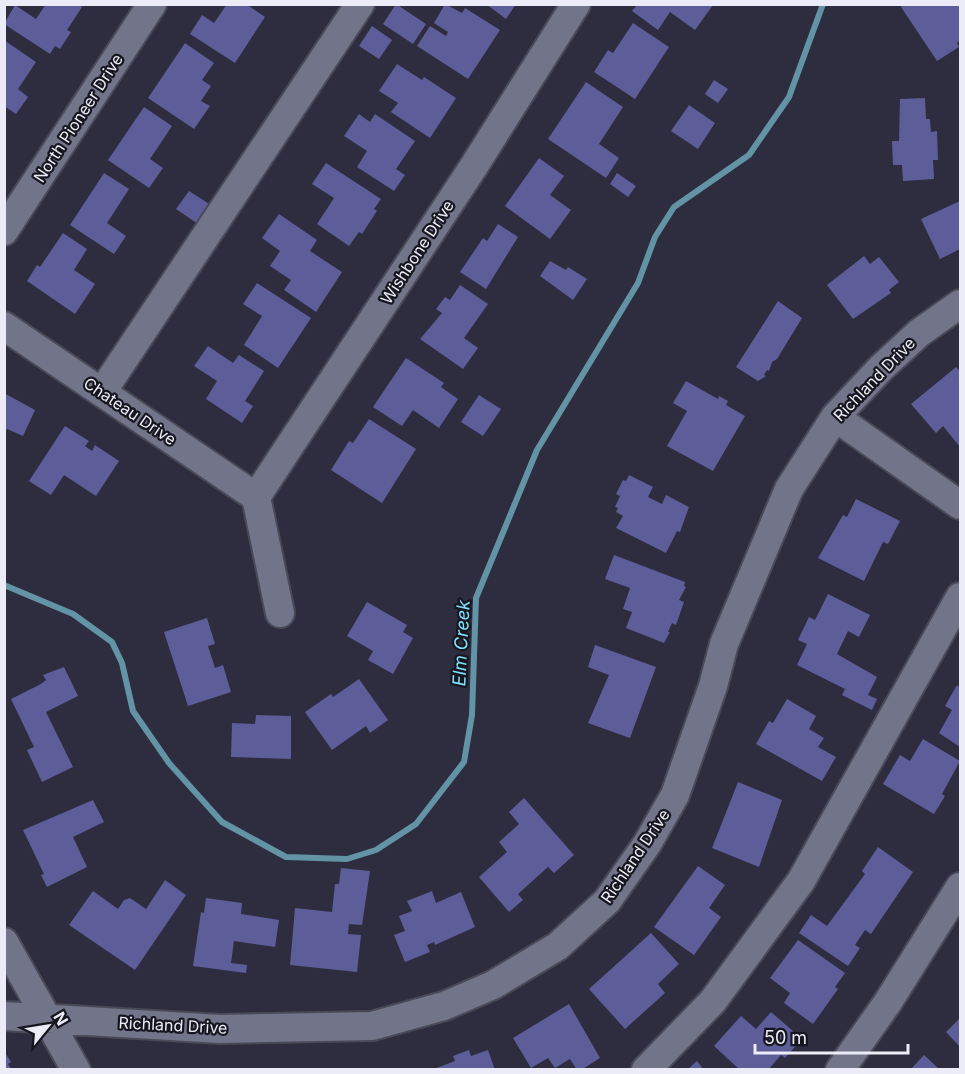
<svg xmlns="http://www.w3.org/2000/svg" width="965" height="1074" font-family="Inter,sans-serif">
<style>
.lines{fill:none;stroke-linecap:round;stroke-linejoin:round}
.stream{stroke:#6294a5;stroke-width:6}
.building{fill:#5d5d99}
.minor-casing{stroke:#494958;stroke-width:32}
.minor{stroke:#727489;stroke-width:28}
.labels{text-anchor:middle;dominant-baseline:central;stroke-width:4.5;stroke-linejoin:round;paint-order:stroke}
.street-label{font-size:16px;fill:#ececf8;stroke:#16161f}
.water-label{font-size:18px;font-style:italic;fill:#7fe1fd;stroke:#16161f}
</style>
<rect width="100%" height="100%" fill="#2d2d3f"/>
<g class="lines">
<path class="stream" d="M 4,585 L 73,614 L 112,642 L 122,663 L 133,711 L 169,763 L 222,822 L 286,857 L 347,859 L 376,850 L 416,824 L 464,762 L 472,715 L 476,598 L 537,450 L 638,283 L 655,237 L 674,207 L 749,155 L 789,97 L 823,4"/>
</g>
<path class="building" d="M 46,4 L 78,4 L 82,7 L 67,30 L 71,32 L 60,49 L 55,46 L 50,54 L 4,24 L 15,5 L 36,19 Z
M 227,4 L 246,4 L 265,17 L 235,63 L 190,34 L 202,15 L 214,23 Z
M 396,4 L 426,24 L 413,44 L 383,24 Z
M 445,4 L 462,13 L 465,8 L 500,30 L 468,79 L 417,46 L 430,26 L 446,36 L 448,32 L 434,23 Z
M 486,4 L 516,4 L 506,19 Z
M 905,4 L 960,4 L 960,40 L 957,43 L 959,47 L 937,61 L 901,7 Z
M 637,5 L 713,5 L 695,30 L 670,12 L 658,30 L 632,11 Z
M 633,23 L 669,47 L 635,99 L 594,72 L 608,50 L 613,53 Z
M 372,26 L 392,40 L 379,59 L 359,46 Z
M 4,40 L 36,62 L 18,89 L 28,97 L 16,114 L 4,106 Z
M 185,43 L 214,63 L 202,80 L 211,86 L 201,101 L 210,106 L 194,129 L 148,98 Z
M 397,64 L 422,80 L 424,77 L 456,98 L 430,138 L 391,112 L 398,103 L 379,91 Z
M 714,80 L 728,89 L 718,103 L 705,94 Z
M 586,82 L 623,107 L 599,144 L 619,158 L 606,178 L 548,139 Z
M 925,98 L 926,119 L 930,119 L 931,132 L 937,131 L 938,160 L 933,160 L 934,179 L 903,181 L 902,165 L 893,165 L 892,141 L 899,141 L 900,99 Z
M 689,105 L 715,123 L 698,149 L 671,131 Z
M 144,107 L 172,126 L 150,159 L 163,168 L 149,188 L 108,160 Z
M 359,114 L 370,122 L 375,114 L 415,141 L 396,169 L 405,175 L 394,191 L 357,167 L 367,151 L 344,136 Z
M 539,158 L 564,176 L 550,195 L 571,210 L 550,239 L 505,206 Z
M 326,163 L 381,199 L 374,209 L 377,211 L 362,234 L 359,232 L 349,246 L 317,224 L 334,198 L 312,184 Z
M 104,173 L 129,189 L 107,223 L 126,236 L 114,254 L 70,225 Z
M 617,173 L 636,186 L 628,197 L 610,184 Z
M 189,191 L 214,207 L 201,226 L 176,209 Z
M 960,201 L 960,249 L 940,259 L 921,219 Z
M 279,214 L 317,240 L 310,251 L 342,272 L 316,312 L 284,290 L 291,280 L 270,266 L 280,251 L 262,238 Z
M 498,224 L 518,237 L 486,289 L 460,272 L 483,238 L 487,241 Z
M 63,233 L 87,249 L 74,270 L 95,284 L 75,314 L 27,281 L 37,265 L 40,267 Z
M 864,256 L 870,264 L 879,257 L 899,282 L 889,290 L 891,293 L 853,319 L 827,285 Z
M 550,261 L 566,270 L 568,267 L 587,279 L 573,300 L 540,276 Z
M 257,283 L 311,318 L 278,368 L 244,345 L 262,316 L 243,304 Z
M 460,285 L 488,304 L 464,338 L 478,348 L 463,369 L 420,339 L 442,313 L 436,309 L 445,297 L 450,300 Z
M 778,301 L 802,318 L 777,359 L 772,362 L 769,371 L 767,370 L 764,375 L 766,376 L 758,381 L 736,367 Z
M 208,346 L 233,363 L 239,355 L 264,371 L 245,401 L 253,406 L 242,423 L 206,399 L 217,381 L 194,366 Z
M 406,358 L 444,383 L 441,387 L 458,399 L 439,428 L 413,410 L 402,426 L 373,407 Z
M 956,367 L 960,371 L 960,447 L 943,426 L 936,433 L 911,404 Z
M 686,381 L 718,399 L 719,396 L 728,401 L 726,405 L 745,416 L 713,471 L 667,446 L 687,411 L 673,403 Z
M 4,393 L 35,410 L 23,436 L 7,429 L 4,435 Z
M 479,395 L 501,409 L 483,436 L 461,422 Z
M 369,419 L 416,449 L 382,503 L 331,470 L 349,441 L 353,443 Z
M 65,426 L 89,441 L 85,446 L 92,451 L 95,445 L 119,461 L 96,496 L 64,475 L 51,495 L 29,481 Z
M 629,475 L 653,487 L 648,497 L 662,504 L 666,495 L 689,507 L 680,532 L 677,531 L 666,553 L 616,528 L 623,516 L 616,512 L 618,508 L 615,507 L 620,496 L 616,494 L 623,480 L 626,481 Z
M 856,499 L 900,521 L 888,544 L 883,542 L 864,581 L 818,558 L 843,515 L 847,517 Z
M 614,555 L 685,582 L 684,586 L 686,587 L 679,600 L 684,602 L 676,625 L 672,623 L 668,632 L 670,632 L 664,643 L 626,628 L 632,612 L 623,609 L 630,588 L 605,579 Z
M 828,594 L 870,615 L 859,637 L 848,631 L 837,654 L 877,677 L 868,695 L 877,699 L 872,710 L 842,695 L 845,689 L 797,665 L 807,644 L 798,640 L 809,617 L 815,620 Z
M 367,602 L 407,625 L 403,632 L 413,638 L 393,674 L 368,660 L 373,651 L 347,636 Z
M 207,618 L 215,644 L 208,646 L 215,668 L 223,665 L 231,692 L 188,706 L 164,632 Z
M 595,645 L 656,667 L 630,738 L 588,723 L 609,675 L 588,667 Z
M 64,667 L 78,696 L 46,712 L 73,767 L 42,782 L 27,750 L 34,747 L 11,699 L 41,684 L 46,680 L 43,675 Z
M 359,679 L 388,720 L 370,733 L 366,726 L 332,750 L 305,712 L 331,694 L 333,697 Z
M 957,685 L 960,688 L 960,747 L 939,733 L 952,710 L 945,706 Z
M 787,699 L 816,716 L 809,729 L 824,738 L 818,747 L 836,757 L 822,781 L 756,744 L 769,721 L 773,723 Z
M 256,715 L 291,716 L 291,759 L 231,757 L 232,723 L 255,724 Z
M 923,739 L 960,761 L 942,794 L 945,796 L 934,814 L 883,784 L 900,755 L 910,761 Z
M 738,782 L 782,800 L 759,867 L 712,848 Z
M 524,798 L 574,855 L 554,873 L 548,867 L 518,894 L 523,900 L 509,912 L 479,877 L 507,852 L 499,842 L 519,824 L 509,812 Z
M 93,800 L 104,822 L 73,837 L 87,867 L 47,887 L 41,875 L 44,874 L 23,830 Z
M 878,847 L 913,872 L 871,934 L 865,930 L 855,945 L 860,948 L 848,966 L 799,933 L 811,915 L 827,926 L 865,874 L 862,871 Z
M 698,866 L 725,885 L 709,908 L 721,917 L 694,955 L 654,927 Z
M 341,868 L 370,871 L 362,925 L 349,924 L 348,934 L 361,935 L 357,972 L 290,965 L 295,908 L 332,912 L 335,884 L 339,884 Z
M 165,880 L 186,895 L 135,970 L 69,925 L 93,891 L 118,909 L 124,900 L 130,898 L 146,909 Z
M 432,891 L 436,903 L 461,892 L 475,927 L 435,945 L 434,942 L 427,945 L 430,952 L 405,962 L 394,935 L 405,931 L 399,916 L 412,911 L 407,901 Z
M 206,898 L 242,903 L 241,914 L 279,920 L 275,947 L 234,941 L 231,963 L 247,965 L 246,973 L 193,966 L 201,912 L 204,913 Z
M 651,933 L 679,964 L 658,984 L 665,993 L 625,1029 L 589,989 Z
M 798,940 L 845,973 L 835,987 L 838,989 L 813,1024 L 784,1003 L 790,993 L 770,978 Z
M 569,1004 L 600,1058 L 581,1070 L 577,1070 L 570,1059 L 555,1068 L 548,1058 L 531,1068 L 513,1038 Z
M 771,1012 L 802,1039 L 785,1058 L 781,1055 L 768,1070 L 740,1070 L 714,1046 L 741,1016 L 756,1029 Z
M 960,1018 L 960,1047 L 946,1032 Z
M 469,1050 L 471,1056 L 488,1050 L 495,1070 L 431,1070 L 455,1061 L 453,1056 Z
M 6,1054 L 11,1062 L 8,1064 L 12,1070 L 4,1070 Z
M 924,1055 L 940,1070 L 910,1070 Z
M 697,1061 L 704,1070 L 687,1070 Z"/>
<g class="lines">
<g class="minor-casing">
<path id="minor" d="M 4,231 L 152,4
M 4,326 L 256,497
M 102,392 L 360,4
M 835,417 L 960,505
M 256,497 L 474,166 L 576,4
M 256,497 L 280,613
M 4,942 L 76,1070
M 4,1016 L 220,1029 L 372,1026 L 444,1006 L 493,985 L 558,946 L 607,901 L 647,844 L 675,795 L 713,686 L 724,644 L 789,489 L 835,417 L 881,368 L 919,333 L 960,304
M 646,1070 L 713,1001 L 801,881 L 960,597
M 840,1070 L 888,1002 L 960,887"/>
</g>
<use href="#minor" class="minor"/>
</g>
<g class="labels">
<g class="street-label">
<text transform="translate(78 118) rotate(-57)">North Pioneer Drive</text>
<text transform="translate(417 252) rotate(-57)">Wishbone Drive</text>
<text transform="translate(874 379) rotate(-46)">Richland Drive</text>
<text transform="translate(130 411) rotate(34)">Chateau Drive</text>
<text transform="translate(635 856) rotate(-56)">Richland Drive</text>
<text transform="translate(173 1025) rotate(3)">Richland Drive</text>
</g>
<g class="water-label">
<text transform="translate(461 643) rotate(-87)">Elm Creek</text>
</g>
</g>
<rect width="965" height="1074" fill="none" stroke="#ececf8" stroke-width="12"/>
<g transform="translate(48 1026) rotate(60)" stroke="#16161f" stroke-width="4.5" paint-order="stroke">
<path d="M0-4.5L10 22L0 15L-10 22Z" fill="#ececf8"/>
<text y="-9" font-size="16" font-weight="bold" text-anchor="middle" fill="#ececf8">N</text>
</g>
<path d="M755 1044v9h153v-9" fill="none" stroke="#ececf8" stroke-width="3"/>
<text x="764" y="1044" font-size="18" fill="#ececf8" stroke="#16161f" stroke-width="4.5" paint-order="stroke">50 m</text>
</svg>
